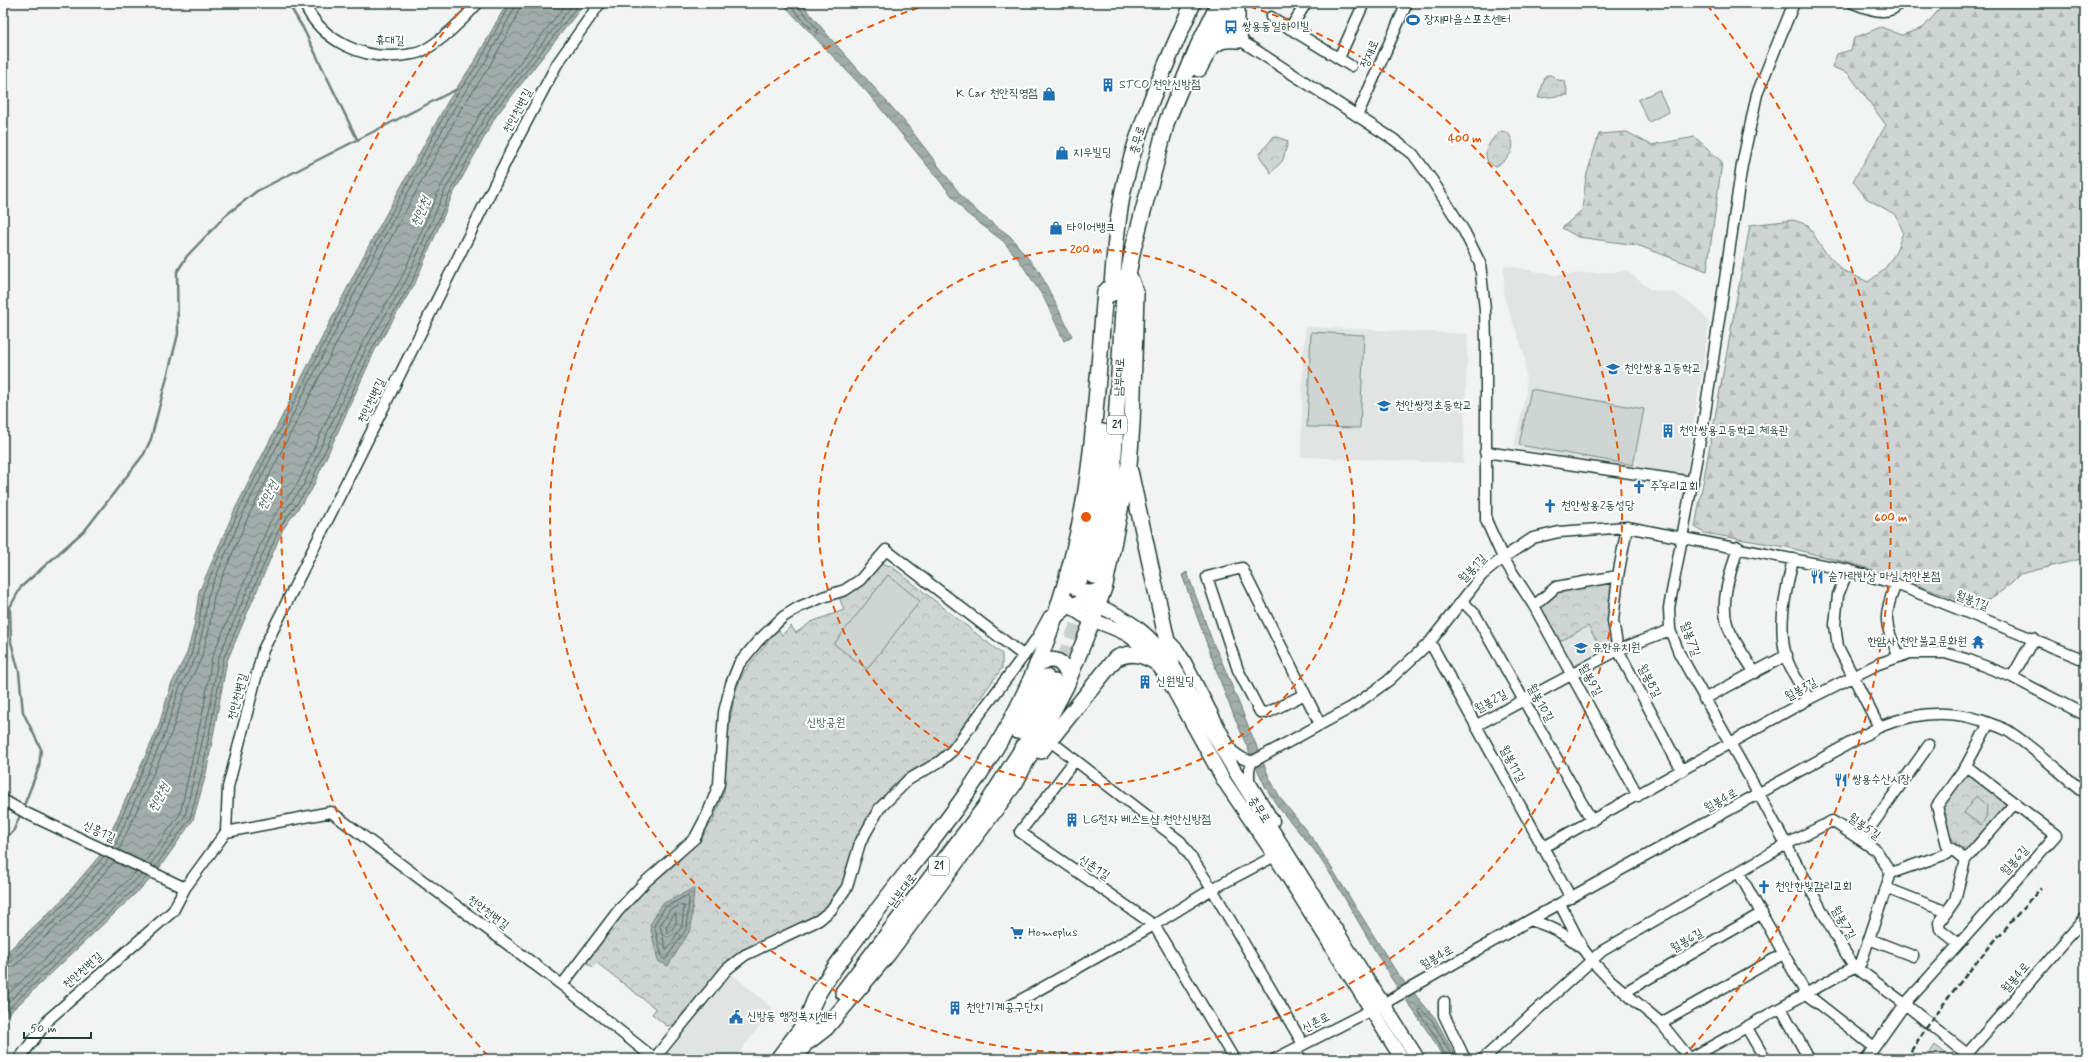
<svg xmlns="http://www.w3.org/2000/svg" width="2088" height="1062" font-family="Mynerve,'Poor Story',sans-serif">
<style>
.built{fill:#e0e4e3}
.forest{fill:url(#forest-firs);stroke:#768984}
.park{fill:url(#park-crowns);stroke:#768984}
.pitch{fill:#ced5d3;stroke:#768984}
.water{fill:url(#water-waves);stroke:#6d807b}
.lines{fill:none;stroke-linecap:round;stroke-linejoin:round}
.shore{stroke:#536a63;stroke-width:1}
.stream{stroke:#6d807b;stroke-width:2.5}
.highway-tunnel{stroke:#c8cfcd;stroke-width:15;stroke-dasharray:15 8;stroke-linecap:butt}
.minor-casing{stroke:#1f3d34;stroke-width:13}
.major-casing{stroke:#1f3d34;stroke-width:16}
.highway-casing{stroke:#1f3d34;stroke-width:18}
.minor{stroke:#fff;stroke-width:10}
.major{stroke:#fff;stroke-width:13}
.highway{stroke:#fff;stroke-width:15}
.rail{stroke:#1f3d34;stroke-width:2.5;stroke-dasharray:6 3;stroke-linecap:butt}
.ring{fill:none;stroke:#e8590c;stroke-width:2;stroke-dasharray:7 5}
.labels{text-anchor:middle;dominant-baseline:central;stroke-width:4;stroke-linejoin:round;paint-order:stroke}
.shield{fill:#fff;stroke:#627771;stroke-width:1}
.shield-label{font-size:11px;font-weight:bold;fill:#1f3d34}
.poi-label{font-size:12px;fill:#1f3d34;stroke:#fff;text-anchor:start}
.street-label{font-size:12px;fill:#1f3d34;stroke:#fff}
.park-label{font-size:12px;fill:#425b54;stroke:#fff}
.water-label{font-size:13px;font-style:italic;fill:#465f57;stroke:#fff}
.centre{fill:#e8590c;stroke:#fff;stroke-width:2}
.ring-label{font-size:12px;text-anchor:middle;font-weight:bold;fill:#e8590c;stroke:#fff;stroke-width:4;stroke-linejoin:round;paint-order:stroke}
</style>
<defs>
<pattern id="forest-firs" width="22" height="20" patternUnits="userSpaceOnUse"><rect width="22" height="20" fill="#ced5d3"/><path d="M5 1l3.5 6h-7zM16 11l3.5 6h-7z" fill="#b0b8b6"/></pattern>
<pattern id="park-crowns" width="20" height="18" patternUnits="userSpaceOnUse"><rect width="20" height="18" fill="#ced5d3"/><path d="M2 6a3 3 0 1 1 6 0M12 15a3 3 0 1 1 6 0" fill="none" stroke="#b0b8b6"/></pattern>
<pattern id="water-waves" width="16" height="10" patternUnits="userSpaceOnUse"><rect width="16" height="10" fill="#a1adaa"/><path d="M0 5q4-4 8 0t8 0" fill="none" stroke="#838e8b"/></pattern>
</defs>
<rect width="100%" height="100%" fill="#f2f3f3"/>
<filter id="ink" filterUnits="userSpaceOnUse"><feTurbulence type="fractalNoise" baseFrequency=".025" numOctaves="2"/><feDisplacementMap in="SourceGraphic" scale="8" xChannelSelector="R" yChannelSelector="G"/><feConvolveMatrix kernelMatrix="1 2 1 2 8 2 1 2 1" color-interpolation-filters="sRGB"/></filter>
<g filter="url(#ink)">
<path class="built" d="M 1504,265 L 1555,275 L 1627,271 L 1651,290 L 1675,293 L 1699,309 L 1709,323 L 1686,474 L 1623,468 L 1514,447 L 1526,392 L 1525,356 L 1504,297 Z
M 1306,327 L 1468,334 L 1463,463 L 1301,457 L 1303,355 Z
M 1588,626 L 1604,653 L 1577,667 L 1571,664 L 1557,643 Z
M 731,973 L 773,1009 L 734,1059 L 666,1059 L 664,1058 Z"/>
<path class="forest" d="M 1945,3 L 2085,3 L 2085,558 L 2020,574 L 2003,591 L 1976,606 L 1861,566 L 1786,547 L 1704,533 L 1695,527 L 1750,225 L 1793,220 L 1808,225 L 1823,250 L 1842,270 L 1868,282 L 1884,270 L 1896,252 L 1903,232 L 1896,215 L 1866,198 L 1853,181 L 1886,125 L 1848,73 L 1832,67 L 1837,54 L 1851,50 L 1854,38 L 1881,27 L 1902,35 L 1923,28 Z
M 1627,132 L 1651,145 L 1695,137 L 1722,162 L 1707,271 L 1637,245 L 1578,237 L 1562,228 L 1582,210 L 1586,177 L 1599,134 Z"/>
<path class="park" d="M 1546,75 L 1551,75 L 1558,80 L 1565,81 L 1568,95 L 1538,98 Z
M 1502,131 L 1508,133 C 1519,148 1509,159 1495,167 C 1476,159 1491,137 1502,131 Z
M 1274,136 L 1288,141 L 1283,160 L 1271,173 L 1259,155 Z
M 882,564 L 891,566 L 1002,654 L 1002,668 L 970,712 L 974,713 L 946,752 L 887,795 L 841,890 L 829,906 L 815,917 L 737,957 L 676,1024 L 667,1026 L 652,1014 L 656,1009 L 597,963 L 593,967 L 588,964 L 587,958 L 634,899 L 678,862 L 713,821 L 724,791 L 729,725 L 736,689 L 745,670 L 778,629 L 782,635 L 791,626 L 796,633 L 811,622 L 844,610 L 839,597 L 861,585 Z
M 1614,582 L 1615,647 L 1604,653 L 1588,626 L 1557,643 L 1541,612 L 1543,602 L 1557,590 Z
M 1971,774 L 2006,802 L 2007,806 L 1972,847 L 1963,849 C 1949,840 1944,825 1943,807 L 1965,775 Z
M 1935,1045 L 1953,1059 L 1926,1059 Z"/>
<path class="pitch" d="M 1659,90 L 1669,112 L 1649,122 L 1638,100 Z
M 1311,332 L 1364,335 L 1360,428 L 1307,427 Z
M 1531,389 L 1644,409 L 1633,465 L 1519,445 Z
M 888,575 L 920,601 L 867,669 L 834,644 Z
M 1976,796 L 1987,806 L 1986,817 L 1981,825 L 1964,813 Z"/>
<path class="water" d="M 507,3 L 585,3 L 496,116 L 452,196 L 415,283 L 375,350 L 311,491 L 283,529 L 227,661 L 206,774 L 193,820 L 153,877 L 3,1019 L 3,956 L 62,900 L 101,854 L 158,728 L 171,685 L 187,653 L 194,627 L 199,592 L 235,509 L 367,249 L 448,101 L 476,59 Z
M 782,3 L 801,3 L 831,39 L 904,121 L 964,199 L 981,215 L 1010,236 L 1022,251 L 1039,271 L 1072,336 L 1064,341 L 1044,298 L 1019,260 L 1003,241 L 966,213 L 867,92 Z
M 1187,572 L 1213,643 L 1222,662 L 1270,779 L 1281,799 L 1316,843 L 1397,973 L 1435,1018 L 1457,1059 L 1444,1059 L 1432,1038 L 1391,978 L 1333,878 L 1315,851 L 1278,807 L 1266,788 L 1250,754 L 1225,694 L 1182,575 Z
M 694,888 L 691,929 L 668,966 L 658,961 L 650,925 L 662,904 Z"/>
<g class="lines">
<path class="shore" d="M 788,3 L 809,27 L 817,33 L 818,30 L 799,7 L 798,3
M 109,846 L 161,729 L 175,687 L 191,655 L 198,628 L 203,593 L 239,510 L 371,251 L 451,103 L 480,61 L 510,3
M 114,848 L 166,731 L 179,689 L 196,657 L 203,629 L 208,595 L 243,513 L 375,253 L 456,105 L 484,64 L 514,9 L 515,3
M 119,850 L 171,734 L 185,691 L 201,659 L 209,630 L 214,596 L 249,515 L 381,256 L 461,109 L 489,67 L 515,20 L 521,3
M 145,862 L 180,814 L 204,706 L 212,657 L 270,522 L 298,483 L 362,344 L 402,277 L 439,190 L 483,109 L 567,3
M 150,865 L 185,816 L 210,707 L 218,659 L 275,525 L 303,486 L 367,346 L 407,279 L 444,192 L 488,112 L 574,3
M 155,867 L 190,819 L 202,773 L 223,660 L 280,527 L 308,488 L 372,349 L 412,282 L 449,195 L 492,114 L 580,3
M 687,896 L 689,898 L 687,928 L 665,960 L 662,957 L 654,925 L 665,907 Z
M 681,905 L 684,906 L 682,926 L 668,948 L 666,949 L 660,926 L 669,911 Z
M 676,915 L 676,924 L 668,934 L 666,927 L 673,916 Z
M 3,959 L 7,958 L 65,903 L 104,856
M 3,964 L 11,962 L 69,907 L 109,859
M 3,970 L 14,966 L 73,911 L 114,861
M 3,999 L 136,872
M 3,1007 L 142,874
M 3,1014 L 147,877
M 1447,1059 L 1435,1036 L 1419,1012 L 1420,1009 L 1432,1020 L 1453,1059"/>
<path class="stream" d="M 288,3 L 303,28 L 358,141
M 23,808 L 39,767 L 41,749 L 23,712 L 19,672 L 11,642 L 10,607 L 21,587 L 86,529 L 144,454 L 151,439 L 175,346 L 178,334 L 177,272 L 187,256 L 226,215 L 257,191 L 457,89
M 3,839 L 13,832 L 21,813"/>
<path class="highway-tunnel" d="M 1055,682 L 1078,623 L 1093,576"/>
<g class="minor-casing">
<path id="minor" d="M 304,3 C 321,41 364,61 405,55 C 410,54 416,54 420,52 C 439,44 464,19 478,3
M 1794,3 L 1757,94 L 1742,165 L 1705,413 L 1669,608 L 1670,630 L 1679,653 L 1759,794 L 1841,946 L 1854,966 L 1905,1004 L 1967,1054 L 1970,1059
M 1853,3 C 1865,8 1890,18 1899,3
M 1271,17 L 1351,66
M 1290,29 L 1306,3
M 1240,40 L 1393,139 L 1413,154 L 1432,180 L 1464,231 L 1480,263 L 1485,310 L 1486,342 L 1486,520 L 1503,558 L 1534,606 L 1638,796
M 1339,58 L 1364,3
M 1357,116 L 1407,3
M 1485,452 L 1693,482
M 1627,527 L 1618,576 L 1613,621 L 1618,650 L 1682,771
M 1738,547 C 1731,572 1720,599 1727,624 C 1731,637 1747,660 1755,673
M 1793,559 C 1786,591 1776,629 1788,662 C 1793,675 1802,687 1809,699
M 1848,570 L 1838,595 L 1835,625 L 1838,647 L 1879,727
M 1896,584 C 1882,617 1885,624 1899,657
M 1462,601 L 1475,614 L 1592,821
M 1534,606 L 1556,587 L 1618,576
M 1167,638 L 1178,649 L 1186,662 L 1232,751 L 1242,758 L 1252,762
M 1430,642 L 1571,898
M 2012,677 L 2034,638
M 1305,694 L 1267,713 L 1260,712 L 1238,670 L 1207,577 L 1242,568 L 1320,724
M 1704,699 L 1787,655
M 1477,725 L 1618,650 L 1670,630
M 1075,760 L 1181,842 L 1212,889 L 1303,1044
M 3,800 L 28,814 L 185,888
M 1274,821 L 1249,780 L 1249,769 L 1252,762 L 1352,707 L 1388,681 L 1430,642 L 1482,575 L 1503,558 L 1533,538 L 1559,532 L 1627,527 L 1848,570 L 1896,584 L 2085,660
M 226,832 L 331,812 L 562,985 L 655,1059
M 1862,839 L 1929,745
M 1542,848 L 1809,699 L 1878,664 L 1910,653 L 1945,653 L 1969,660 L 2012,677 L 2085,715
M 1965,860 L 2015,803
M 1739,873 L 1806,994 L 1874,1047
M 1891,873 L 1946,854 L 1951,848
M 1886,888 L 1947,912
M 1560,904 L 1583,949 L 1592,961 L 1609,979 L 1661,1023 L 1690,1059
M 1530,920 C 1549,926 1563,932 1578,945
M 1869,939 L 1913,956
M 1959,944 L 2056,835 L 1966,766
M 562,985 L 618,911 L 644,883 L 695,838 L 708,813 L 719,784 L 724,712 L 731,684 L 739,664 L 758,641 L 783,617 L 799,607 L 823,597 L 845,590 L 860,580 L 886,550 L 1024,656
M 1625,992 L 1762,913
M 1444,1002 L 1444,1015 L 1465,1059
M 1010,1006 L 1154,925 L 1020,832 L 1075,760 L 1049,740
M 1781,1008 L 1809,1059
M 1661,1023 L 1783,954
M 1747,1028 L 1765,1059
M 1295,1049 L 1301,1059
M 1967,1054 L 2085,918
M 19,1059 L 50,1018 L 173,911 L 185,888 L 226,832 L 228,787 L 263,650 L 509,155 L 557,64 L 600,3
M 654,1059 L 727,969 L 745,955 L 819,920 L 831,910 L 847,887 L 860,843 L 879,809 L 908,780 L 939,762 L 952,751 L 1037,638 L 1049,616
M 1234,1059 L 1154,925 L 1212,889 L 1275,856
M 1275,1059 L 1383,1004 L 1530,920 L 1879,727 C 1917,711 1955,708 1994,725 C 2000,727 2006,729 2011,733 C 2037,750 2060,773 2085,793
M 1483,1059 L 1602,951 L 1785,845 L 1832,821 L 1876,850 L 1891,873 L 1861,963 L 1689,1059
M 1866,1059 L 1905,1004 L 1959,944 L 1940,929 L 1939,923 L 1955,900 L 1965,860 L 1947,845 L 1937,806 L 1966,766 L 1989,723"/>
</g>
<g class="major-casing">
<path id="major" d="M 1067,600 C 1079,622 1112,623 1131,637 C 1145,647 1156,662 1166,676 L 1224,781 L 1275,856 L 1402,1059
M 1055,618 C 1062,612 1069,604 1078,603 C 1088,602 1097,606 1105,609 C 1135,622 1152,638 1172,664 L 1236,773 L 1418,1059"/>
</g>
<g class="highway-casing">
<path id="highway" d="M 1210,49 C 1219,39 1227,39 1240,40 L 1237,26 L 1237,3
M 1199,69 L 1233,3
M 1111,294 C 1115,257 1116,219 1125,182 C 1140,120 1167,62 1193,3
M 1130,471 L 1172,664
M 1070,573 L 1074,585 C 1083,595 1096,596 1105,585
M 1093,576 L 1112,485 L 1124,295 L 1133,249 L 1167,121 L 1198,46 L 1219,3
M 1080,579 L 1097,494 L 1103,432
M 1037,664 C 1055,656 1063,660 1069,678
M 1017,731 L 1046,677
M 1041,751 L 1115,659 C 1130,651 1142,654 1157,663
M 843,992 L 985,807 L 1033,732 L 1055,682
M 806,1022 C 810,1013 813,1001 819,992 C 828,976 840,961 851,946 C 887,895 928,848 964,797 C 1029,706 1068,600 1086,490 C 1096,425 1099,358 1105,292 L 1113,284
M 809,1041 L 826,1028 L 888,954 L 1015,783 L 1066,686 L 1093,619 L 1105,585 L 1129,465 L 1132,424 L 1136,293 L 1128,273
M 778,1059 L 812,1014
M 794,1059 L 814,1032"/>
</g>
<use href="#minor" class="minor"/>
<use href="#major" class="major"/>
<use href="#highway" class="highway"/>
<path class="rail" d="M 1906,1059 C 1944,997 1993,942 2041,888"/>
</g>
</g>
<g class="ring">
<circle cx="1086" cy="517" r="268"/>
<path d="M1238 3A536 536 0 1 1 934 3"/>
<path d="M488 1056A805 805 0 0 1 465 5M1707 5A805 805 0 0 1 1684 1056"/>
</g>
<defs>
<g id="stadium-bare" transform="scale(1.08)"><path d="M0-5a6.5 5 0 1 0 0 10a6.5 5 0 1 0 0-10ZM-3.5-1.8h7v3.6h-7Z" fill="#1f6fb2" stroke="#fff" stroke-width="2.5" paint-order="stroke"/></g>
<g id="bus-bare" transform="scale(1.08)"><path d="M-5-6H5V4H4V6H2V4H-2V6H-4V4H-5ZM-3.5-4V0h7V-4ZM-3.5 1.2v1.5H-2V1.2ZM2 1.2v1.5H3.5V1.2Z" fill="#1f6fb2" stroke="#fff" stroke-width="2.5" paint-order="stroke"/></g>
<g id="building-bare" transform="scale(1.08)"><path d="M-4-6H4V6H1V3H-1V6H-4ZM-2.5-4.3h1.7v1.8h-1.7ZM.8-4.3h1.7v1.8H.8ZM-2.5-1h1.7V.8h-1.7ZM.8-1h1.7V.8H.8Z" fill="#1f6fb2" stroke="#fff" stroke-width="2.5" paint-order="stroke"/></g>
<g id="shop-bare" transform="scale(1.08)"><path d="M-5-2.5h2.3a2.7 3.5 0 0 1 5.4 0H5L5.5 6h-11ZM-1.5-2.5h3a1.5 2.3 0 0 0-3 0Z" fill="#1f6fb2" stroke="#fff" stroke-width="2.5" paint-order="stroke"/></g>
<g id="school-bare" transform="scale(1.08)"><path d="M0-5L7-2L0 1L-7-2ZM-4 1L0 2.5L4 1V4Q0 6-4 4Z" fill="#1f6fb2" stroke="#fff" stroke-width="2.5" paint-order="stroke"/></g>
<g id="church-bare" transform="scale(1.08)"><path d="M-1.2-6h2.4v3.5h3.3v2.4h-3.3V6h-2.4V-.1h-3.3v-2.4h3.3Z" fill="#1f6fb2" stroke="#fff" stroke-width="2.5" paint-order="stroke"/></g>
<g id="restaurant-bare" transform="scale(1.08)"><path d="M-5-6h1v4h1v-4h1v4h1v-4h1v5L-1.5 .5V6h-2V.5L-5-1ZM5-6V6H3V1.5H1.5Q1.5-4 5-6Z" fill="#1f6fb2" stroke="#fff" stroke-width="2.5" paint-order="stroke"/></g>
<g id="temple-bare" transform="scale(1.08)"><path d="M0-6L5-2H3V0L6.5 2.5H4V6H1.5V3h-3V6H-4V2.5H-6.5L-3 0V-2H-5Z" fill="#1f6fb2" stroke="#fff" stroke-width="2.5" paint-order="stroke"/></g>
<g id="supermarket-bare" transform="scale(1.08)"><path d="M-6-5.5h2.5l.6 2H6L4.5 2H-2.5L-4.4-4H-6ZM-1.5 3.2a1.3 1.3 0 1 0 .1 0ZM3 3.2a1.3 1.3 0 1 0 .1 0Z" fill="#1f6fb2" stroke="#fff" stroke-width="2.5" paint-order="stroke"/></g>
<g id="civic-bare" transform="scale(1.08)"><path d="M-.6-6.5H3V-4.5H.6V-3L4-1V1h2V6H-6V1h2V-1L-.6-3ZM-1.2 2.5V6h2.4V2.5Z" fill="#1f6fb2" stroke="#fff" stroke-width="2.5" paint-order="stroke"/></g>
</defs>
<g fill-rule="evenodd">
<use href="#stadium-bare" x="1413" y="20"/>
<use href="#bus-bare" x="1231" y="27"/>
<use href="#building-bare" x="1108" y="85"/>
<use href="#shop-bare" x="1049" y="94"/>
<use href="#shop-bare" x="1062" y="153"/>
<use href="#shop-bare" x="1056" y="228"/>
<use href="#school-bare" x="1613" y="369"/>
<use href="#school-bare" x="1384" y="406"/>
<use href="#building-bare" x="1668" y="431"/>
<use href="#church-bare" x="1639" y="487"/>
<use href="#church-bare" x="1550" y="506"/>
<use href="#restaurant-bare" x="1817" y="577"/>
<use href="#temple-bare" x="1978" y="642"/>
<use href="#school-bare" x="1581" y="648"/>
<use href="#building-bare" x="1145" y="682"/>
<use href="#restaurant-bare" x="1841" y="780"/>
<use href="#building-bare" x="1072" y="820"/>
<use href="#church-bare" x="1764" y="887"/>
<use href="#supermarket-bare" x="1017" y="933"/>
<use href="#building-bare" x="955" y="1008"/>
<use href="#civic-bare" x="736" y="1017"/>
</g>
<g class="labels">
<g class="shield">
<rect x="1107" y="416" width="20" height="18" rx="3"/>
<rect x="929" y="857" width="20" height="18" rx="3"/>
</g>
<g class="shield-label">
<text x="1117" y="425">21</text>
<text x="939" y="866">21</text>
</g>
<g class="poi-label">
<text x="1424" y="20">장재마을스포츠센터</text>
<text x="1242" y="27">쌍용동일하이빌</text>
<text x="1119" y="85">STCO 천안신방점</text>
<text x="1038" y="94" text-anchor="end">K Car 천안직영점</text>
<text x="1073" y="153">지우빌딩</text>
<text x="1067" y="228">타이어뱅크</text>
<text x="1624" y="369">천안쌍용고등학교</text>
<text x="1395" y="406">천안쌍정초등학교</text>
<text x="1679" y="431">천안쌍용고등학교 체육관</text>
<text x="1650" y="487">주우리교회</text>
<text x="1561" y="506">천안쌍용2동성당</text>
<text x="1828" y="577">숟가락반상 마실 천안본점</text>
<text x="1967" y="642" text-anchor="end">한암사 천안불교문화원</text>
<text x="1592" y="648">유한유치원</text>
<text x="1156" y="682">신원빌딩</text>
<text x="1852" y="780">쌍용수산시장</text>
<text x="1083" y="820">LG전자 베스트샵 천안신방점</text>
<text x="1775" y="887">천안한빛감리교회</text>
<text x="1028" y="933">Homeplus</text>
<text x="966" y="1008">천안기계공구단지</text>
<text x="747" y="1017">신방동 행정복지센터</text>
</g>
<g class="street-label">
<text transform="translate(390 41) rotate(1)">휴대길</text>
<text transform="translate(1370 54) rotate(-66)">장재로</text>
<text transform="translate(518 111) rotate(-62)">천안천변길</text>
<text transform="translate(1138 140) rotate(-73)">충무로</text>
<text transform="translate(1120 377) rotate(-87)">남부대로</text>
<text transform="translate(372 401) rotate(-64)">천안천변길</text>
<text transform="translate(1473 569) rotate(-46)">월봉1길</text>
<text transform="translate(1972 601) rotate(21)">월봉1길</text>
<text transform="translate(1690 639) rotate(70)">월봉7길</text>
<text transform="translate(1590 680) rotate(61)">월봉9길</text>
<text transform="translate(1649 681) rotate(62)">월봉8길</text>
<text transform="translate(1801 690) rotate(-28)">월봉3길</text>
<text transform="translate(238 697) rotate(-75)">천안천변길</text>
<text transform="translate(1491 702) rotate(-29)">월봉2길</text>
<text transform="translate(1540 703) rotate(61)">월봉10길</text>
<text transform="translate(1512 764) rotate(62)">월봉11길</text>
<text transform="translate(1721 801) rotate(-29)">월봉4로</text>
<text transform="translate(1259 810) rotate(57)">충무로</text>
<text transform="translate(1864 827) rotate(35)">월봉5길</text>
<text transform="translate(99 832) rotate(25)">신흥1길</text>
<text transform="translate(2015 861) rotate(-48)">월봉6길</text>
<text transform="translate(1094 868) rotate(34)">신촌1길</text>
<text transform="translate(903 891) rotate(-53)">남부대로</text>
<text transform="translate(488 913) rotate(37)">천안천변길</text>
<text transform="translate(1843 923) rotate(61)">월봉7길</text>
<text transform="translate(1687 941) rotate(-30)">월봉6길</text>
<text transform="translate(1437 958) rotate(-30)">월봉4로</text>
<text transform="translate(83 971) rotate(-41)">천안천변길</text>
<text transform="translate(2016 978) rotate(-49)">월봉4로</text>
<text transform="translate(1316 1023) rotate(-27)">신촌로</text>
</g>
<g class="park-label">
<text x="826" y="723">신방공원</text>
</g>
<g class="water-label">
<text transform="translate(421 212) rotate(-67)">천안천</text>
<text transform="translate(268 496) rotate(-63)">천안천</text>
<text transform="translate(159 798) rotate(-62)">천안천</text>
</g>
</g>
<circle cx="1086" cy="517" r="6" class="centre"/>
<g class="ring-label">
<text x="1465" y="142">400 m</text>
<text x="1086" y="253">200 m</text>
<text x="1891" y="521">600 m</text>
</g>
<rect width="2088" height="1062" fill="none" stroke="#fff" stroke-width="16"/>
<rect x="8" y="8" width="2072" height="1046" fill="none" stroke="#1f3d34" stroke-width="1.5" filter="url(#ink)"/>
<path d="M24 1032v6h67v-6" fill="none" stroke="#1f3d34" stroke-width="2"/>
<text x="30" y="1032" font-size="12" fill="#1f3d34" stroke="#ffffff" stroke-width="3" paint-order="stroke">50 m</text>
</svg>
